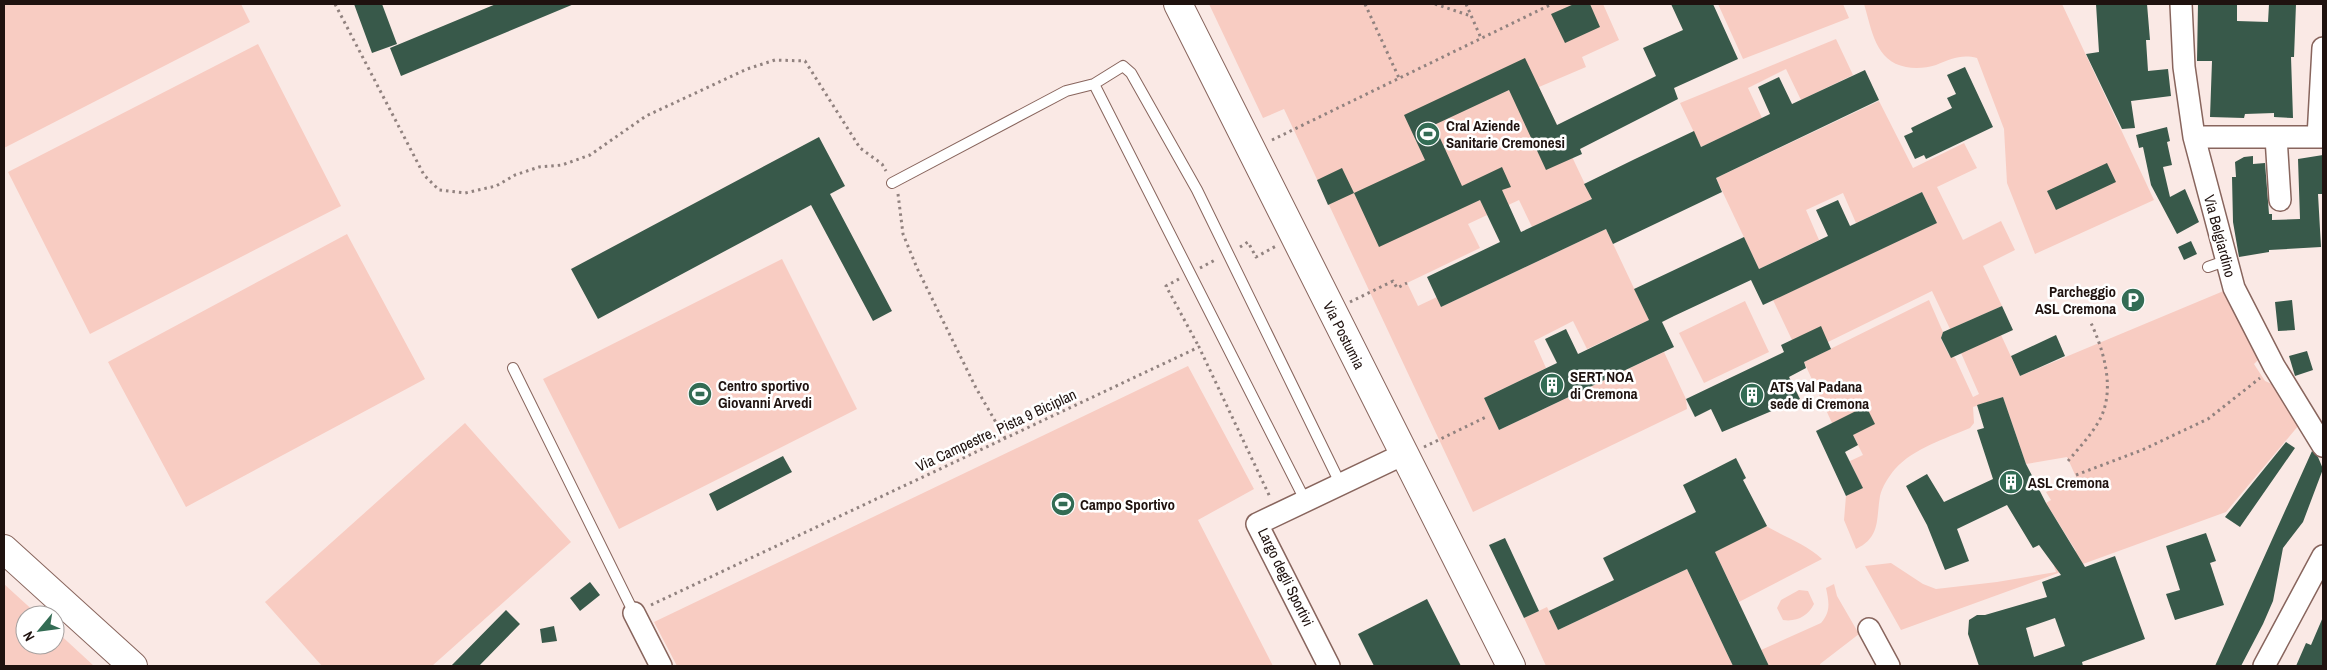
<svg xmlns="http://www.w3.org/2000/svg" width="2327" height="670" font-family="'Archivo Narrow',sans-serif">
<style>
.green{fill:#f8ccc2}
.building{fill:#38594a;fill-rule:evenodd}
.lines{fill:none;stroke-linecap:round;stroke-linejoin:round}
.lane-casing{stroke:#88655d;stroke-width:12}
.street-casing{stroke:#88655d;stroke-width:24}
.secondary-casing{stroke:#88655d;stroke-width:30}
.path{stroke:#91827f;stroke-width:3;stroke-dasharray:2.5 4;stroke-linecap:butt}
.lane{stroke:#fff;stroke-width:10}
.street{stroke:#fff;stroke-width:21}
.secondary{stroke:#fff;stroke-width:28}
.labels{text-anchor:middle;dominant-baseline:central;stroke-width:5;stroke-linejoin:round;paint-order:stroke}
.poi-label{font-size:15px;font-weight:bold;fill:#1f120f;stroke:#fff;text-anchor:start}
.street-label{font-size:15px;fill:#1f120f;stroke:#fff}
</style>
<rect width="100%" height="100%" fill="#fae9e5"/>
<path class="green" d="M 4,4 L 241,4 L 250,22 L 4,148 Z
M 1209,4 L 1603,4 L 1619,40 L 1582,57 L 1586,67 L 1539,87 L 1592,199 L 1532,227 L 1519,200 L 1468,224 L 1480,248 L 1407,283 L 1418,306 L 1437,297 L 1441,307 L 1606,229 L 1649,320 L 1587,349 L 1573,321 L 1534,341 L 1546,368 L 1484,398 L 1499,430 L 1664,352 L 1686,399 L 1687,409 L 1473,512 L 1284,109 L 1263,118 Z
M 1718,4 L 1843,4 L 1849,18 L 1743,59 Z
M 1864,4 L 2062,4 L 2154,200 L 2035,254 L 2007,183 L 2004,129 L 1977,58 C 1961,54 1951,59 1936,65 C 1927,68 1915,69 1906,67 C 1875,61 1872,30 1864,4 Z
M 1836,39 L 1853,75 L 1801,100 L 1786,69 L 1748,88 L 1762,118 L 1701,147 L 1680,103 Z
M 258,44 L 341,206 L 90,334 L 8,172 Z
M 1879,101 L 1913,168 L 1964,143 L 1977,168 L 1937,187 L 1963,240 L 2001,221 L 2015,250 L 1983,266 L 2002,306 L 1950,329 L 1932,291 L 1828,342 L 1792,340 L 1773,300 L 1936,223 L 1922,192 L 1856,223 L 1843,193 L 1806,210 L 1819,240 L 1759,269 L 1716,178 Z
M 347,234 L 425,379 L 186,507 L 108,362 Z
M 782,259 L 857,409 L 619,529 L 543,379 Z
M 2226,290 L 2258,360 L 2254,364 L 2265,381 L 2272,384 L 2299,425 L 2226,512 L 1901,630 L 1865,566 L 1891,563 L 1923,584 L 1936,589 L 1997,582 L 2056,572 L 2054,566 L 2076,551 L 2046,503 L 2051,500 L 2046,492 L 2077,479 L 2067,457 L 2026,464 L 2003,397 L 1973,407 L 1974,423 L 1970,428 C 1945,439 1914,448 1895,469 C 1889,476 1882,487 1880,496 C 1876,519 1881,537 1856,549 L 1844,520 L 1846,496 L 1862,487 L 1850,461 L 1863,455 L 1853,435 L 1832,423 L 1804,362 L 1929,300 L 1943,332 L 1941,339 L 1949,355 L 1955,358 L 1973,397 L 1979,394 L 1961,353 L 2001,335 L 2020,376 Z
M 1745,301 L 1769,352 L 1704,383 L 1679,333 Z
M 1188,366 L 1254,489 L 1198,520 L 1273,666 L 677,666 L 654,622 Z
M 465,423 L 571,542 L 432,666 L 322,666 L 265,602 Z
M 1766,526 C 1785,537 1806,544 1822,559 L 1739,602 L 1707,536 Z
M 1687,569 L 1733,666 L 1546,666 L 1524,618 L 1547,607 L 1558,630 Z
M 4,584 L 38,615 L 25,615 L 25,645 L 55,645 L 55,630 L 94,666 L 4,666 Z
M 1834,584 L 1837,596 L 1859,634 L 1820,664 L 1820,666 L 1769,666 L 1761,650 L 1821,623 C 1831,612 1829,602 1826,588 Z
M 1799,590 L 1808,591 L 1814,604 C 1808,616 1797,622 1783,620 L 1777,608 L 1781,600 Z"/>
<path class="building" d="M 354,4 L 382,4 L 397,44 L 372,53 Z
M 496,4 L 574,4 L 401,76 L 390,48 Z
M 1574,4 L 1590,4 L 1600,27 L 1565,43 L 1551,14 Z
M 1671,4 L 1713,4 L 1738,59 L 1674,88 L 1678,99 L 1580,149 L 1582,154 L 1546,170 L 1509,90 L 1434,125 L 1462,186 L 1502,167 L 1511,187 L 1502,190 L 1521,232 L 1592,199 L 1584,184 L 1635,159 L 1694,131 L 1701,147 L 1770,114 L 1758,87 L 1779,77 L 1792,104 L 1865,70 L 1879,100 L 1716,178 L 1722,192 L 1613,244 L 1606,229 L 1441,307 L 1427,277 L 1500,242 L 1480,200 L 1379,247 L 1354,193 L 1425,160 L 1404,115 L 1525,58 L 1557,125 L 1656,76 L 1643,48 L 1683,30 Z
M 2096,4 L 2147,4 L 2150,40 L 2146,40 L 2148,71 L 2168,69 L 2171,96 L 2131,101 L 2135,128 L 2122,129 L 2086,54 L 2099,52 Z
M 2198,4 L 2237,4 L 2237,21 L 2268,22 L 2269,4 L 2296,4 L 2294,57 L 2291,57 L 2293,118 L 2274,117 L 2274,113 L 2245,114 L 2244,118 L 2210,117 L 2212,61 L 2197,61 Z
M 1965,67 L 1993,127 L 1926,159 L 1924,155 L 1915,159 L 1904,136 L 1913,132 L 1911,128 L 1952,108 L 1947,98 L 1956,94 L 1947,75 Z
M 2167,127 L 2170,141 L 2167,142 L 2172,165 L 2163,167 L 2170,197 L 2185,189 L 2199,222 L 2177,234 L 2151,185 L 2143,147 L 2139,148 L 2136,135 Z
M 819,137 L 845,186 L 830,194 L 892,311 L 873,321 L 811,205 L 598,319 L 571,269 Z
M 2323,155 L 2323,194 L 2318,194 L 2321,247 L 2269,250 L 2269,252 L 2239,257 L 2233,222 L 2232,177 L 2236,177 L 2235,162 L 2244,157 L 2253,156 L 2253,164 L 2265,163 L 2269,214 L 2272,214 L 2272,220 L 2300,219 L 2298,159 Z
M 2107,163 L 2116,182 L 2056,210 L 2047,191 Z
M 1342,168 L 1354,193 L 1328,205 L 1317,180 Z
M 1922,192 L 1937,223 L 1763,305 L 1751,280 L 1674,316 L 1662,322 L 1674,347 L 1499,430 L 1484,398 L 1557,363 L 1545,339 L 1566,329 L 1578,354 L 1649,320 L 1634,289 L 1744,237 L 1759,269 L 1828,236 L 1816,210 L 1838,200 L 1850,226 Z
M 2191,241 L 2197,254 L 2184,260 L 2178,247 Z
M 2292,300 L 2295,330 L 2278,331 L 2275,302 Z
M 2002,306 L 2013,330 L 1951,358 L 1941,338 L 1943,332 Z
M 1821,326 L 1831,349 L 1804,362 L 1806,368 L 1789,377 L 1800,399 L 1722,432 L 1711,409 L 1695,417 L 1686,399 L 1784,352 L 1781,345 Z
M 2056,335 L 2065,356 L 2020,376 L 2011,356 Z
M 2307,351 L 2313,370 L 2295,376 L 2289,356 Z
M 2003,397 L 2026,464 L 2046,503 L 2085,567 L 2115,556 L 2145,639 L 2082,662 L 2083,666 L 1979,666 L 1968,634 L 1969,620 L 1977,615 L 1985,615 L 2047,597 L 2042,582 L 2061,575 L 2039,545 L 2033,548 L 2007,505 L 1957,529 L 1969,561 L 1945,570 L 1927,525 L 1906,486 L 1927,474 L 1944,502 L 1993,479 L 1977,430 L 1984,428 L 1977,405 ZM 2055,618 L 2065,646 L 2034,657 L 2026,628 Z
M 1866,406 L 1875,424 L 1853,435 L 1858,445 L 1845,452 L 1863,488 L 1846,496 L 1816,431 Z
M 2286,442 L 2295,448 L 2240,527 L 2225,517 Z
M 2312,451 L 2318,457 L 2323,469 L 2303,522 L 2283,548 L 2273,601 L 2263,624 L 2241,666 L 2215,666 Z
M 783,456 L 792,472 L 717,511 L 709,494 Z
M 1736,458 L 1746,478 L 1743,480 L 1767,526 L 1715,552 L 1769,666 L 1733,666 L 1687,569 L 1558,630 L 1549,611 L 1614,580 L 1603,558 L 1696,512 L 1683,485 Z
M 2206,533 L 2216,561 L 2210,563 L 2224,605 L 2175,620 L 2166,594 L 2180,590 L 2166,546 Z
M 1505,538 L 1539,611 L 1524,618 L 1489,545 Z
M 590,582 L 600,595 L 580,611 L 570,598 Z
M 1427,599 L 1461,666 L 1374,666 L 1358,634 Z
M 506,610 L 520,624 L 479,666 L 451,666 Z
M 2323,617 L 2323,666 L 2296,666 L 2306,643 L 2311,645 Z
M 554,626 L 557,641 L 542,643 L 540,629 Z"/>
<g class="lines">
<g class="lane-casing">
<path id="lane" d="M 1094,84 L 1306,502
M 892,183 L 1066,91 L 1094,84 L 1123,66 L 1131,73 L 1197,190 L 1341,485
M 2208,267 L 2225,261
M 513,368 L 634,613"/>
</g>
<g class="street-casing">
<path id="street" d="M 2181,4 L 2184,67 L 2194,137 L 2234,288 L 2274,366 L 2323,446
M 2194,137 L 2323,137
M 2276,137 L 2280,200
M 2318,137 L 2323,48
M 634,613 L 661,666
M 1869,629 L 1889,666
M 1329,666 L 1257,524 L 1404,454
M 2264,666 L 2323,556"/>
</g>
<g class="secondary-casing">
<path id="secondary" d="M 1178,4 L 1511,666
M 4,549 L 133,666"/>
</g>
<path class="path" d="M 335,4 L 424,175 L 439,190 L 465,193 L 496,186 L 515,175 L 539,167 L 562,165 L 590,155 L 646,116 L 747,69 L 775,60 L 805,61 L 860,148 L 882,164 L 886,171
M 1365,4 L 1399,78
M 1435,4 L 1471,16
M 1466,4 L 1481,38
M 1272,140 L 1552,4
M 898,194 L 903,234 L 917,268 L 976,388 L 1005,438
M 1240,247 L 1248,242 L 1256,257 L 1276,246
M 1200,268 L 1217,259
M 1179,279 L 1166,286 L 1199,347
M 1350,302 L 1393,281 L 1397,288 L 1407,283
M 1424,447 L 1488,416
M 2068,461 C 2079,448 2091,435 2099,421 C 2116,391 2104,351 2091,323
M 2076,475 L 2142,450 L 2208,419 L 2260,378
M 651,605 L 1199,347 L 1270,497"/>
<use href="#lane" class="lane"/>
<use href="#street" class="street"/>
<use href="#secondary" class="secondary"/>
</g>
<defs>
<g id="stadium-disc" transform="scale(1.25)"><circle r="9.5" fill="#336c54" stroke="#fff"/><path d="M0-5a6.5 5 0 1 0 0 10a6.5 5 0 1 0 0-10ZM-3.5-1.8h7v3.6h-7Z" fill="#fff"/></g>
<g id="parking-disc" transform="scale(1.25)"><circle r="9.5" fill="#336c54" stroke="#fff"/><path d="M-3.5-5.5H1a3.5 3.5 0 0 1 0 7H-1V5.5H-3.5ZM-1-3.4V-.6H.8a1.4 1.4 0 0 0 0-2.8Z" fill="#fff"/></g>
<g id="building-disc" transform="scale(1.25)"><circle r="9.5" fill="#336c54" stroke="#fff"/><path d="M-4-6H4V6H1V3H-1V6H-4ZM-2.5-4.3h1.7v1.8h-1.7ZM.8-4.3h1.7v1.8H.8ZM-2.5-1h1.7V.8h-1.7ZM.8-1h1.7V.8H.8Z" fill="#fff"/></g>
</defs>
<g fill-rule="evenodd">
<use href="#stadium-disc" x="1428" y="134"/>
<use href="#parking-disc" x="2133" y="300"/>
<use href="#building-disc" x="1552" y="385"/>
<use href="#stadium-disc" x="700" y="394"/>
<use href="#building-disc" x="1752" y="395"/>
<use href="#building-disc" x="2011" y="482"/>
<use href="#stadium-disc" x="1063" y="504"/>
</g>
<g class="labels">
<g class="poi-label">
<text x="1446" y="125">Cral Aziende<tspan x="1446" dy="17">Sanitarie Cremonesi</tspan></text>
<text x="2116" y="291" text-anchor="end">Parcheggio<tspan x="2116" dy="17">ASL Cremona</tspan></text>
<text x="1570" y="376">SERT NOA<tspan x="1570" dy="17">di Cremona</tspan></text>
<text x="718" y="385">Centro sportivo<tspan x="718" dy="17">Giovanni Arvedi</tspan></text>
<text x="1770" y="386">ATS Val Padana<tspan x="1770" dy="17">sede di Cremona</tspan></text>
<text x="2028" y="482">ASL Cremona</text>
<text x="1080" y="504">Campo Sportivo</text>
</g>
<g class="street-label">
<text transform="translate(2220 236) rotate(75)">Via Belgiardino</text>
<text transform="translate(1344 335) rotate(63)">Via Postumia</text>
<text transform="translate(996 430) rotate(-25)">Via Campestre, Pista 9 Biciplan</text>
<text transform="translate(1286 577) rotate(64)">Largo degli Sportivi</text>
</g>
</g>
<rect width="2327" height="670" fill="none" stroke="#1f120f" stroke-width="10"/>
<g transform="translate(40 630) rotate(241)"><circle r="24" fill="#ffffff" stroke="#a5a09f"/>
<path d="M0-4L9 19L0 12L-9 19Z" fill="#336c54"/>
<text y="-8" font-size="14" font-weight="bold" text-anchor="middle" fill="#1f120f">N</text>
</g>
</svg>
